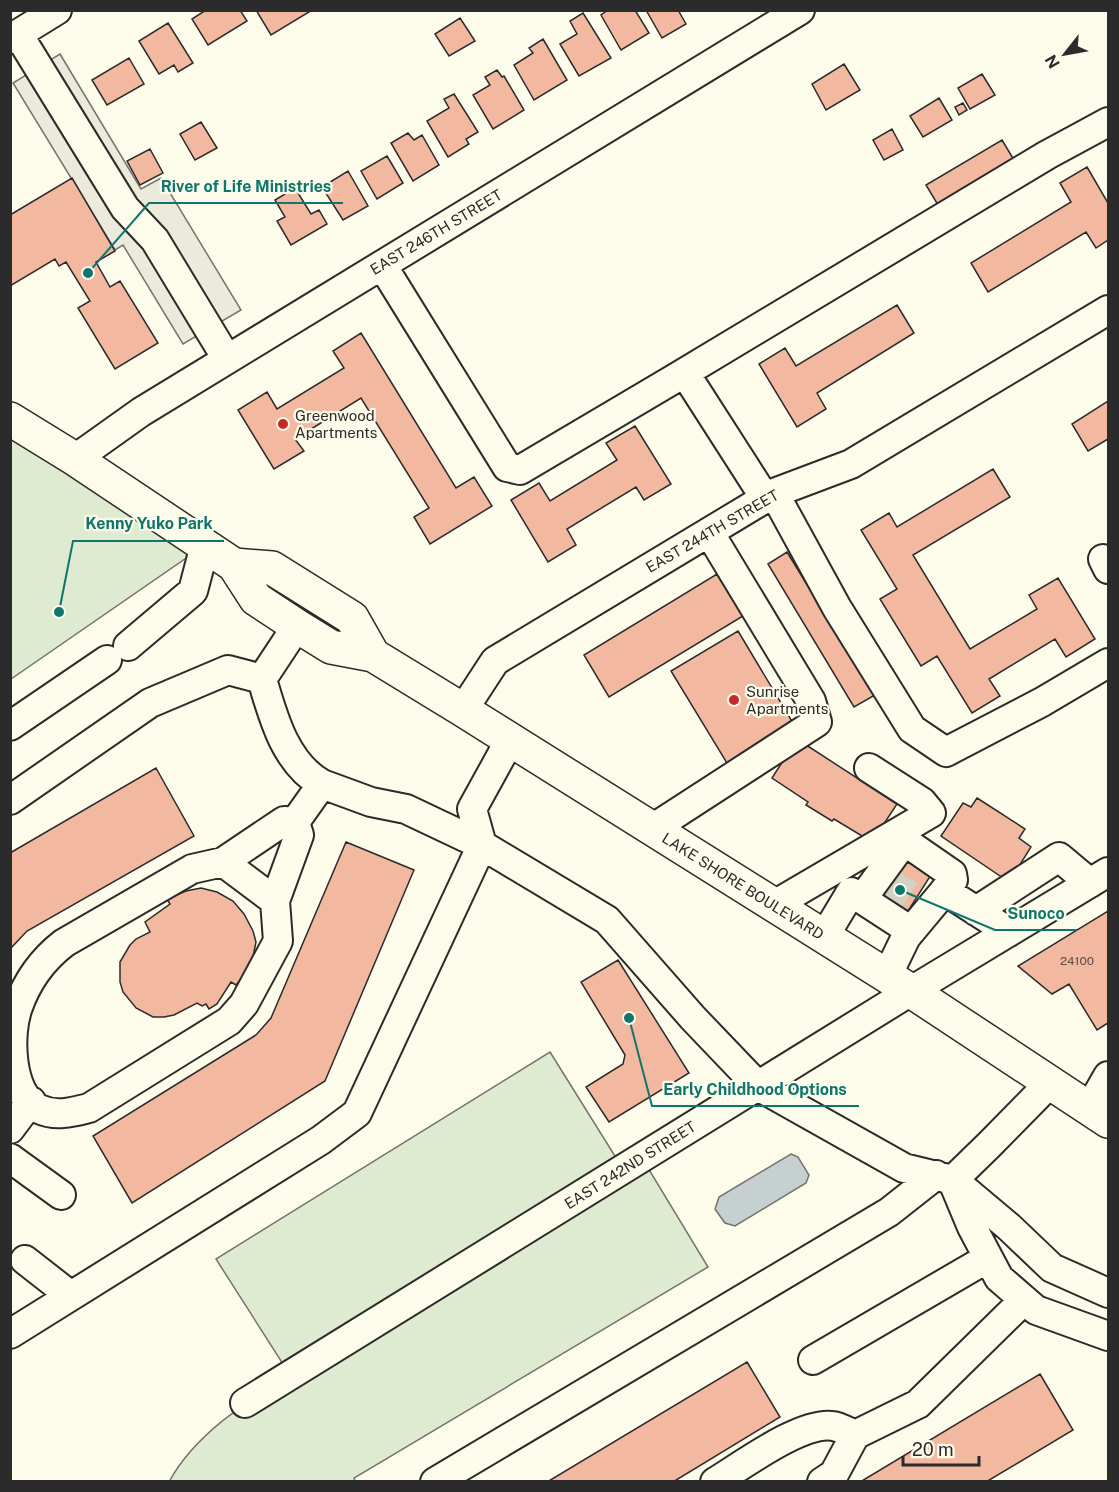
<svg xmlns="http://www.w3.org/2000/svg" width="1119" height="1492" font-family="'Public Sans',sans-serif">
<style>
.green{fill:#deebd1;stroke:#74746e;stroke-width:1.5}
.parking{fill:#eceadb;stroke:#74746e;stroke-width:1.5}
.water{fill:#c7d0d0;stroke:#74746e;stroke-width:1.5}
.building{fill:#f2b8a0;stroke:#2b2b2b;stroke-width:1.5}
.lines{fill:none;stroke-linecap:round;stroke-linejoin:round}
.minor-tunnel{stroke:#d3d1c4;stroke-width:28;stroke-dasharray:28 14;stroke-linecap:butt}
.minor-casing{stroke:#2b2b2b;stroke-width:32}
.major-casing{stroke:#2b2b2b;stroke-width:36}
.minor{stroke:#fdfbea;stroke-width:28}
.major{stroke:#fdfbea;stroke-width:33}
.poi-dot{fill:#c62828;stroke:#fdfbea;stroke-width:2}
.labels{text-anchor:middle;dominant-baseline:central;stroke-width:4.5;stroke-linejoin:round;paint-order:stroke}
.number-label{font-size:12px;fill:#5d4e48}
.street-label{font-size:15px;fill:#2b2b2b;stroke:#fdfbea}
.poi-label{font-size:15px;fill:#2b2b2b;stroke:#fdfbea;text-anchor:start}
.leader{fill:none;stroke:#0f766e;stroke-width:2}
.callout-dot{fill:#0f766e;stroke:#fdfbea;stroke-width:2}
.callout-label{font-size:16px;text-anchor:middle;font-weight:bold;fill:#0f766e;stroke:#fdfbea;stroke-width:4.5;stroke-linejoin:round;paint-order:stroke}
</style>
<rect width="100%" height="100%" fill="#fdfbea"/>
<path class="green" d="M 10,419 L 205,545 L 11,679 L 10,679 Z
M 550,1052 L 623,1169 L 642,1158 L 708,1267 L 354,1478 L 355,1481 L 169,1482 C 195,1434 245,1403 290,1375 L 216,1259 Z"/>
<path class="parking" d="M 60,54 L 141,189 L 161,178 L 241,310 L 183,344 L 123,245 L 115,250 L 13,83 Z"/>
<path class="water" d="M 791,1154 L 798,1157 L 809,1175 L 806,1183 L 735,1226 L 725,1223 L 715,1209 L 719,1197 Z"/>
<path class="building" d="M 206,10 L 240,10 L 247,21 L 208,45 L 192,19 Z
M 256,10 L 308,10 L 309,12 L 271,35 Z
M 608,10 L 635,10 L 649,33 L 621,50 L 601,15 Z
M 646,10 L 678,10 L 686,24 L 662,38 Z
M 583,13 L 611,58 L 579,76 L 560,44 L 577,34 L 570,21 Z
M 460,18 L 475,41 L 449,56 L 435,34 Z
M 168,23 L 193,63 L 178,72 L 174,65 L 159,74 L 139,41 Z
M 543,39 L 567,80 L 534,100 L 514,65 L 533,53 L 529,48 Z
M 129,58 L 144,84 L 107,105 L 92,80 Z
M 844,64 L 860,90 L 826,110 L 812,84 Z
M 497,70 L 502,77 L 504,76 L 524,110 L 493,129 L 473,95 L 490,85 L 485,77 Z
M 982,74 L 995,95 L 970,109 L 958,88 Z
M 454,94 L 478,132 L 466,139 L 469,144 L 448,157 L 427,121 L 449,108 L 444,99 Z
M 939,98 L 952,120 L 923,137 L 910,116 Z
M 963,103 L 967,110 L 959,115 L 955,107 Z
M 201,122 L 217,148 L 195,160 L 180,134 Z
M 892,129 L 903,150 L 884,160 L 873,140 Z
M 408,133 L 414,140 L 422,135 L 439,165 L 413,181 L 391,143 Z
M 1002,140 L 1014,160 L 938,205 L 926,185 Z
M 150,149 L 163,173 L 140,185 L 127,161 Z
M 387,156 L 403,183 L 377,199 L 361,171 Z
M 1087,167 L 1108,203 L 1108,240 L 1096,248 L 1086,232 L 988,292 L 971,263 L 1071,202 L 1060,183 Z
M 348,171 L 368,206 L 343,220 L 322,187 Z
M 72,178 L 115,251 L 96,262 L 110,287 L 120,281 L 158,343 L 115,369 L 78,308 L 90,301 L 66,262 L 59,266 L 55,259 L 10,286 L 10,215 Z
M 295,188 L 311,214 L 319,210 L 327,224 L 291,245 L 277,221 L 285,217 L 275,200 Z
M 897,305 L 914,333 L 817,393 L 826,409 L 797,427 L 759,364 L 785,348 L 796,366 Z
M 361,333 L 456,488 L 474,477 L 492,506 L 430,544 L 414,517 L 429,508 L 361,398 L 295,439 L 304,451 L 274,469 L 238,410 L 267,392 L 277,409 L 344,368 L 333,351 Z
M 1108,401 L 1108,439 L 1088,451 L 1072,424 Z
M 635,426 L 671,484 L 644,500 L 636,487 L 567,529 L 576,545 L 548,562 L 511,500 L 539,483 L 550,501 L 617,460 L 606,443 Z
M 993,469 L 1010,497 L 913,555 L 970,649 L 1037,609 L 1029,595 L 1058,578 L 1095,639 L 1066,657 L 1055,639 L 989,679 L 1000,696 L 972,713 L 937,656 L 921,666 L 880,599 L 897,589 L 861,530 L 889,513 L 897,527 Z
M 787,552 L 875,695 L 854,707 L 768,564 Z
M 717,574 L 743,616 L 609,697 L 584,655 Z
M 738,631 L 796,728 L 730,768 L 671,671 Z
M 797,739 L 897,804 L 872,842 L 834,819 L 832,821 L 806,805 L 808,802 L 772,778 Z
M 156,768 L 194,836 L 27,931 L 10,949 L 10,853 Z
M 977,798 L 1025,829 L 1019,838 L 1031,847 L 1009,882 L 941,836 L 963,803 L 971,807 Z
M 346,842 L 414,870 L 325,1081 L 132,1203 L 93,1136 L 256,1035 L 271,1018 Z
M 906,848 L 936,867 L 903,919 L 873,899 Z
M 201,888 L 217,892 L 233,901 L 244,914 L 253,931 L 256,942 L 251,967 L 236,985 L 231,982 L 217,1004 L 209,1009 L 206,1004 L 202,1006 L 197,1003 L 174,1015 L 164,1017 L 153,1017 L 136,1008 L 123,992 L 120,982 L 120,962 L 130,945 L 136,939 L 150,932 L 145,922 L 170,904 L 167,899 L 186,891 Z
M 1108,911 L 1108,1023 L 1097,1030 L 1069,984 L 1052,994 L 1018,966 Z
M 618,960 L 689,1073 L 609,1122 L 586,1087 L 623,1064 L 625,1055 L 581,982 Z
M 747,1362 L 780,1417 L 673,1482 L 547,1482 Z
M 1040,1374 L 1073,1430 L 986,1482 L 860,1482 Z"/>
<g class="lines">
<path class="minor-tunnel" d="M 886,880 L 916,899"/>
<g class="minor-casing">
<path id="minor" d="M 18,34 L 125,208 L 155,240 L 227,359
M 10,39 L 57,10
M 382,265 L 507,467 L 520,470 L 679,376 L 688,378 L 765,498
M 679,376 L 1047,155 L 1108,122
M 75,459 L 141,412 L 800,10
M 774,493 L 837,608 L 912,729 L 946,752 L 1042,702 L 1108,663
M 1103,559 L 1108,569
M 128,646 L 193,591 L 205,545
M 262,679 C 273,717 285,763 322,784 L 295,822
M 262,679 L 297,626
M 463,710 L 495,661 L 774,493 L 851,464 L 1108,310
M 10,726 L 107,660
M 510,740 L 472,809 L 482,845 L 607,920 L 693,1018 L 758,1086 L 904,1168 L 953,1180 L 1009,1227 L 1052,1268 L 1108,1293
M 10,800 L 150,703 L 228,670 L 262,679
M 284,821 L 295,822 L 299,835 L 275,901 L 278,941 L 244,1004 L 229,1021 L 89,1108 C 73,1112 56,1117 39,1109 C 9,1093 8,1034 18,1007 C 27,981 42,960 64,943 L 192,869 L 223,862 Z
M 652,829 L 817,722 L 811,701 L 709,532
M 223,862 L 275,901
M 862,899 L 900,847 L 910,845 L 952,874 L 953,880 L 941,895
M 774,905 L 931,813 L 922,802 L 869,768
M 976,911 L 1059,857 L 1090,883
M 824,937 L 851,892 L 911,931
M 887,976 L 906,937 L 941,895 L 953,896 L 1009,932
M 1089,1109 L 1108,1076
M 10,1129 L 31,1101
M 10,1158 L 61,1195
M 953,1180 L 989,1145 L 1050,1083
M 954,1184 L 972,1227 L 999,1278 L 1036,1310 L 1108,1336
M 25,1260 L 71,1296
M 10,1334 L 321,1140 L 357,1113 L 482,845 L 406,809 L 371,802 L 322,784
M 813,1360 L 988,1258
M 245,1403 L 911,991 L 1108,872
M 435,1482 L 889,1212 L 936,1175
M 715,1482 C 743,1465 802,1421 833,1426 C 840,1427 848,1432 855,1435
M 822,1482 L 834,1474 L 855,1435 L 918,1404 L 1024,1300"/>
</g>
<g class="major-casing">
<path id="major" d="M 10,419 L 75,459 L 234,565 L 256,599 L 297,626 L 331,647 L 373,655 L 463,710 L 911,991 L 1108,1121
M 234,565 L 272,568 L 352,618 L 373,655"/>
</g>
<use href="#minor" class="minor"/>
<use href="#major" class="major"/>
</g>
<g class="poi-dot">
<circle cx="283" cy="424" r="6"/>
<circle cx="734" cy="700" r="6"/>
</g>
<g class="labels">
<g class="number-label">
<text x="1077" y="961">24100</text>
</g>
<g class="street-label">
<text transform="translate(436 232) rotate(-31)">EAST 246TH STREET</text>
<text transform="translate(712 531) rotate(-30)">EAST 244TH STREET</text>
<text transform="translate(743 886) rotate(32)">LAKE SHORE BOULEVARD</text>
<text transform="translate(630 1165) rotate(-32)">EAST 242ND STREET</text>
</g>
<g class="poi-label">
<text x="295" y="415">Greenwood<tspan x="295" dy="17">Apartments</tspan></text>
<text x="746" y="691">Sunrise<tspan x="746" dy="17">Apartments</tspan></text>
</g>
</g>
<path class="leader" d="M88 273L149 203H343M59 612L73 541H224M900 890L995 930H1077M629 1018L652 1106H859"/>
<g class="callout-dot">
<circle cx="88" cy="273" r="6"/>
<circle cx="59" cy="612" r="6"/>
<circle cx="900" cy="890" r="6"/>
<circle cx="629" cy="1018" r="6"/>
</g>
<g class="callout-label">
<text x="246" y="192">River of Life Ministries</text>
<text x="149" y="529">Kenny Yuko Park</text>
<text x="1036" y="919">Sunoco</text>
<text x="755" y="1095">Early Childhood Options</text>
</g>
<rect width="1119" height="1492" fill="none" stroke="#2b2b2b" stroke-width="24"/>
<g transform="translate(1065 54) rotate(239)" stroke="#fdfbea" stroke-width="4.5" paint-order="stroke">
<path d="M0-4.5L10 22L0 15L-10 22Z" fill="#2b2b2b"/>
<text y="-9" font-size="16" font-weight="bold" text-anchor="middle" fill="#2b2b2b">N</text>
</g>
<path d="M903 1456v9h76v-9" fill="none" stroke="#2b2b2b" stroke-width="3"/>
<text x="912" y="1456" font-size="18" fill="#2b2b2b" stroke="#fdfbea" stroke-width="4.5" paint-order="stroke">20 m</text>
</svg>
